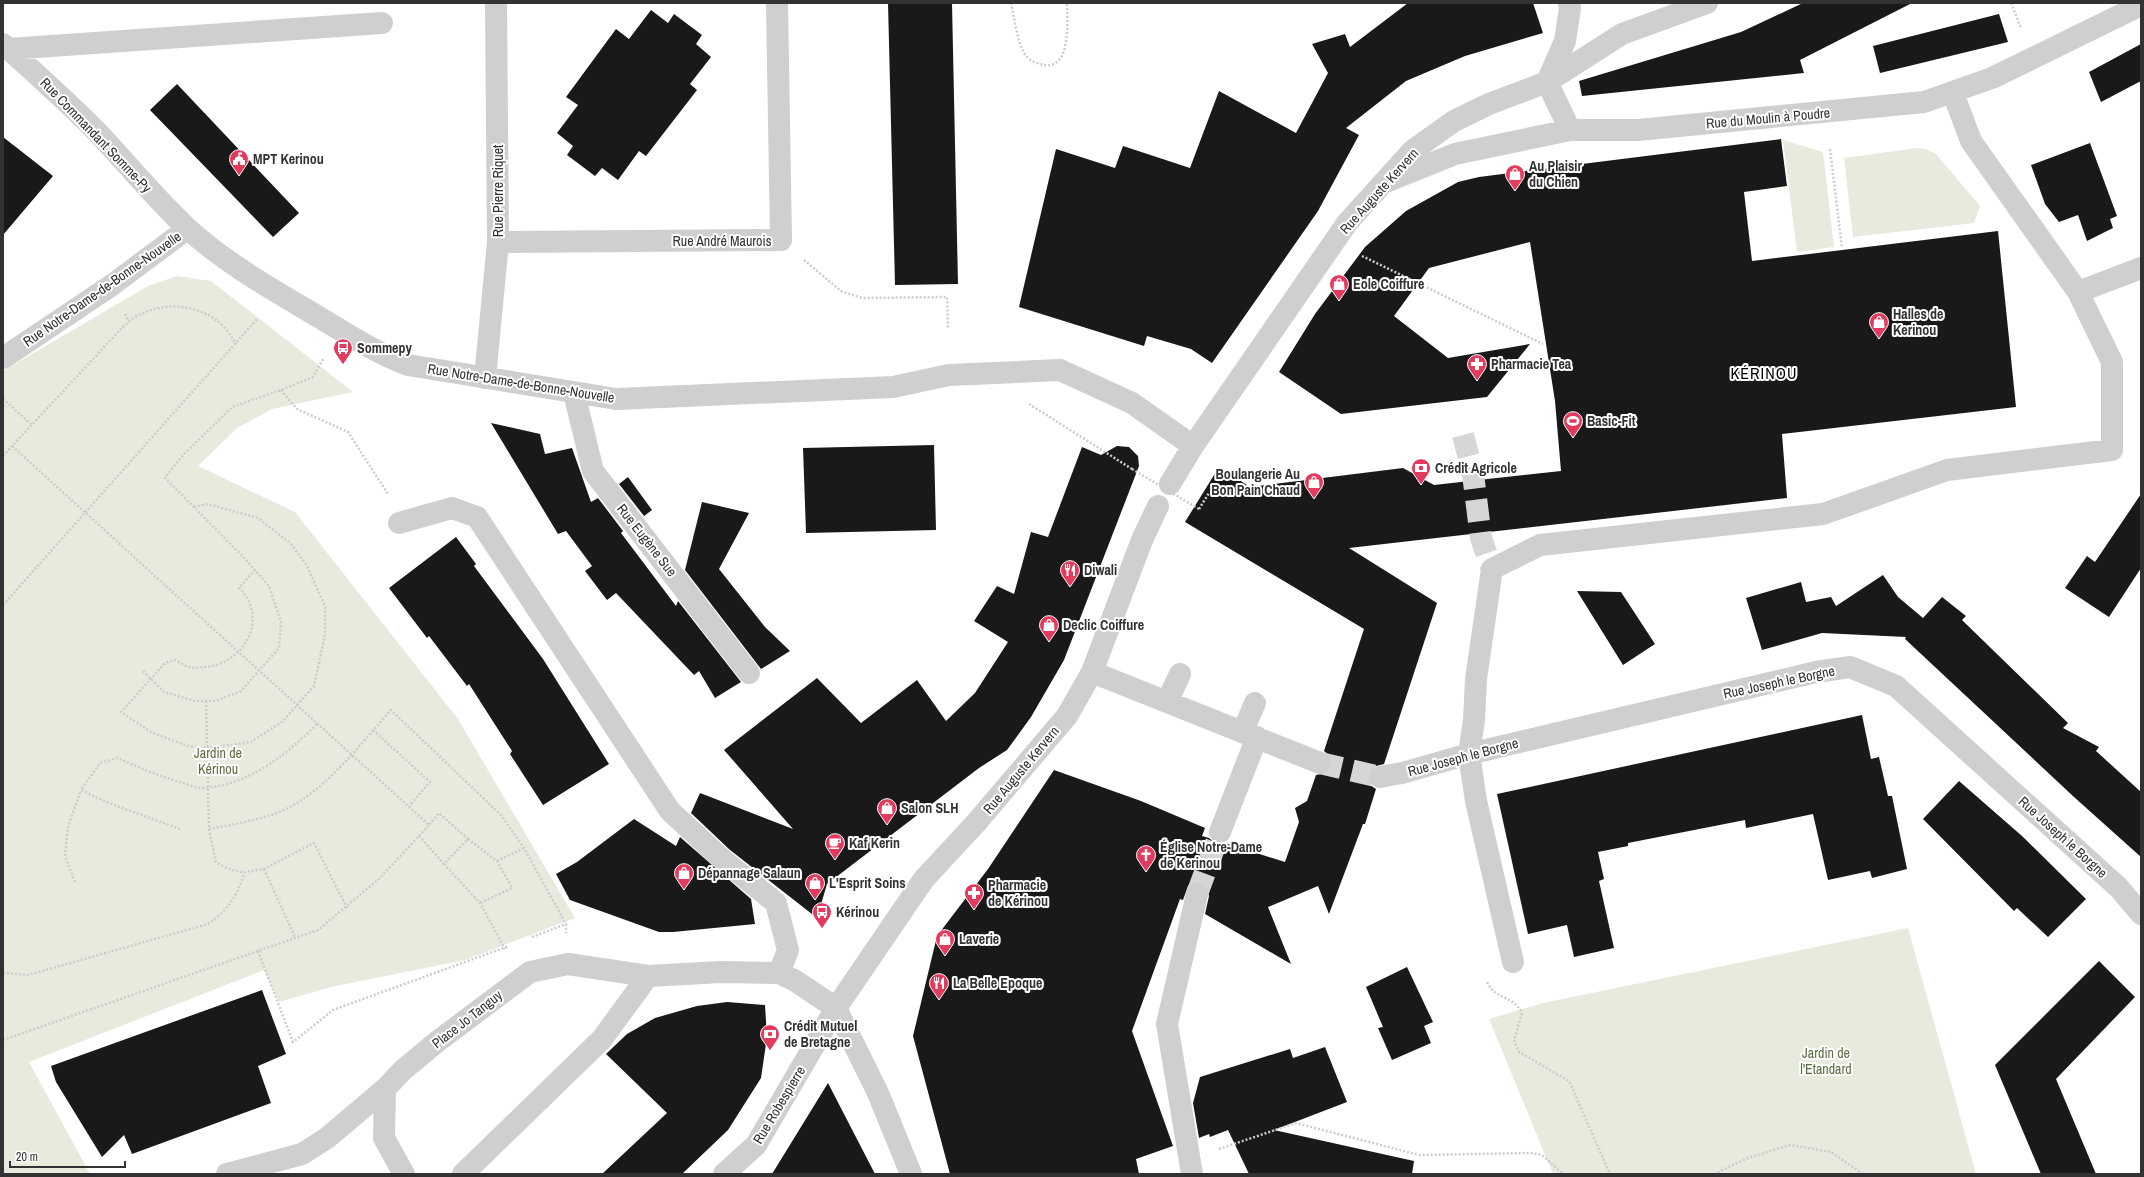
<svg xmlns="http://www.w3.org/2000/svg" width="2144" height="1177" font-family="'Archivo Narrow',sans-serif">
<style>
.green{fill:#e7ebde}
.building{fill:#191919}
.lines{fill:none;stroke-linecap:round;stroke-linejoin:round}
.minor-tunnel{stroke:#d6d6d6;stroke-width:22;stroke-dasharray:22 11;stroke-linecap:butt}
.path{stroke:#ccc;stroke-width:2.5;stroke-dasharray:2 2;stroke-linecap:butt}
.minor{stroke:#cfcfcf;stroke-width:22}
.path-bridge{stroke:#ccc;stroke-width:2.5;stroke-dasharray:2 2;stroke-linecap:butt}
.labels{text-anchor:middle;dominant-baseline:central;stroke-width:4;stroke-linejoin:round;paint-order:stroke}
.street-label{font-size:14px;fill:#323232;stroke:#fff}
.poi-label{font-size:14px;font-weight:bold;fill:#323232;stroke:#fff;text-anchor:start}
.park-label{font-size:14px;fill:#5b6d3f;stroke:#fff}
.quarter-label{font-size:16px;letter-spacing:1px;fill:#000;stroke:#fff}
</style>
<rect width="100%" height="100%" fill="#fff"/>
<path class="green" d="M 1783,140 L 1823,152 L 1834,247 L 1797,252 Z
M 1917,148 L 1926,149 L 1936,154 L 1980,206 L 1974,223 L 1853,237 L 1844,158 Z
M 177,276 L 211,281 L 353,392 L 272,409 L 237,428 L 198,466 L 295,512 L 458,719 L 575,918 L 465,960 L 331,987 L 279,1002 L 264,970 L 29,1062 L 90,1174 L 3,1174 L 3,371 L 148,286 Z
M 1908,928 L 1976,1174 L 1553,1174 L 1489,1019 L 1543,1003 Z"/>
<path class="building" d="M 888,3 L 952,3 L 958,284 L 895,285 Z
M 1408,3 L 1533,3 L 1543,33 L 1465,56 L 1406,81 L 1346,128 L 1359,135 L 1318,211 L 1212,363 L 1191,349 L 1147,336 L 1144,346 L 1019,307 L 1056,149 L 1115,168 L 1123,146 L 1190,168 L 1219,91 L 1296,133 L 1328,73 L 1312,44 L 1345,34 L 1350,47 Z
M 1803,3 L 1912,3 L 1800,60 L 1804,73 L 1582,96 L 1579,81 L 1741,32 Z
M 651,10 L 668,23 L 674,14 L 702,35 L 696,44 L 711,57 L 690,84 L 697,90 L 646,156 L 639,151 L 618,180 L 602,168 L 595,176 L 567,155 L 573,146 L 557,133 L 578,105 L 566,97 L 616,29 L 629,39 Z
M 1999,14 L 2008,42 L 1880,73 L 1873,46 Z
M 2141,44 L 2141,81 L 2101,102 L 2089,72 Z
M 177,84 L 299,213 L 273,237 L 150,110 Z
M 3,137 L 53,176 L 3,235 Z
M 1781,139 L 1787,186 L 1744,192 L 1752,261 L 1998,231 L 2016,407 L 1782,434 L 1787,498 L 1349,548 L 1437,603 L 1384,764 L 1372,767 L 1368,773 L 1370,785 L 1376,789 L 1365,824 L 1363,824 L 1329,914 L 1318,886 L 1268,907 L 1291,964 L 1205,914 L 1209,896 L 1206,885 L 1199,882 L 1193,882 L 1188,886 L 1183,900 L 1180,899 L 1132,1031 L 1173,1146 L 1136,1159 L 1139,1174 L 950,1174 L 913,1036 L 937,936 L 988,869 L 1054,770 L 1141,801 L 1205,828 L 1202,836 L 1209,838 L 1215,843 L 1225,843 L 1285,862 L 1299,822 L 1295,808 L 1307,801 L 1316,775 L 1327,773 L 1332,767 L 1330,756 L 1324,751 L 1364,629 L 1185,522 L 1219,467 L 1250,487 L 1403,468 L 1434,485 L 1561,471 L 1555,401 L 1530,242 L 1429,268 L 1394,316 L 1448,358 L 1530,344 L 1487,397 L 1341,414 L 1279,372 L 1315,314 L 1365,247 L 1406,211 L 1458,182 L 1479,177 Z
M 2090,143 L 2117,216 L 2110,219 L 2113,228 L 2087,241 L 2078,215 L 2059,222 L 2045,204 L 2031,165 Z
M 491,423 L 540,434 L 545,454 L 572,448 L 591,502 L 598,498 L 623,531 L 621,533 L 676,606 L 678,601 L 741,682 L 715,698 L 699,671 L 694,675 L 616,593 L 607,600 L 585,571 L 592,566 L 566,531 L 558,534 Z
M 934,445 L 936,530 L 806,533 L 803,448 Z
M 1117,446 L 1129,447 L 1138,456 L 1139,466 L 1064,660 L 1031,717 L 1007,750 L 979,768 L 827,884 L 817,918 L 730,850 L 691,813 L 700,793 L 793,829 L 724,750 L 817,678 L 861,723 L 917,680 L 946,721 L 975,693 L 1008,642 L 974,621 L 997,586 L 1014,594 L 1031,532 L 1048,537 L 1082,447 L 1101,455 Z
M 628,477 L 652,510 L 644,516 L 619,484 Z
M 2141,494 L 2141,568 L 2109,617 L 2065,588 L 2087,556 L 2095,562 Z
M 702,502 L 749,513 L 719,569 L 765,627 L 790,651 L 761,669 L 685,570 Z
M 456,537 L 476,564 L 474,566 L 543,659 L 609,764 L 543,805 L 510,754 L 512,751 L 469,684 L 467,686 L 429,636 L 427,638 L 389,588 Z
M 1883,575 L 1898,597 L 1923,618 L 1942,597 L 1966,616 L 1962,620 L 2068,723 L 2063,728 L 2099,747 L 2096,751 L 2141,792 L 2141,857 L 2074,797 L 1905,639 L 1906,637 L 1822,633 L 1762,650 L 1746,598 L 1801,582 L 1806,602 L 1831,597 L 1836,606 Z
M 1577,591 L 1621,592 L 1655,644 L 1623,665 Z
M 1862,715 L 1871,759 L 1879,757 L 1888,796 L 1892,796 L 1907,869 L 1872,878 L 1870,871 L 1828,880 L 1813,814 L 1746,828 L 1745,820 L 1628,843 L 1628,846 L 1598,852 L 1604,879 L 1599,881 L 1614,948 L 1574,957 L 1567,925 L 1528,934 L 1497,794 Z
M 1959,781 L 2022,836 L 2086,899 L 2048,937 L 2017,908 L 2014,911 L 1923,819 Z
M 634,819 L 676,846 L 680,837 L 751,899 L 755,924 L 673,932 L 659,932 L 570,900 L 556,874 L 577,862 Z
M 2099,961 L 2135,997 L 2056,1079 L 2096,1174 L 2041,1174 L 1995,1065 Z
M 1407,967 L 1433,1022 L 1424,1026 L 1431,1043 L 1392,1060 L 1378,1028 L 1383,1027 L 1366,987 Z
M 262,990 L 286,1054 L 258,1066 L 271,1103 L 132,1154 L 124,1135 L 102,1157 L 56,1082 L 51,1066 Z
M 727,1002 L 765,1005 L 767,1037 L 761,1078 L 728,1130 L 682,1174 L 602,1174 L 667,1113 L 606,1054 L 627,1034 L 655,1018 L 697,1006 Z
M 1325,1047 L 1347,1102 L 1274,1130 L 1414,1161 L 1412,1174 L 1249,1174 L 1228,1130 L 1210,1137 L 1209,1134 L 1199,1138 L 1193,1103 L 1200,1077 L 1290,1049 L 1293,1058 Z
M 828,1083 L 875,1174 L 772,1174 Z"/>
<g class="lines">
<path class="minor-tunnel" d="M 1463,435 L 1473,474 L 1481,538 L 1492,569
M 1320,763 L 1380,777
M 1197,894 L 1220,832"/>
<path class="path" d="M 1011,3 C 1014,17 1018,46 1026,56 C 1031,62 1039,64 1045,65 C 1072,69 1067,18 1067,3
M 2011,3 L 2021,28
M 1830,149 L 1842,248
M 1362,256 L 1543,344
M 804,260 L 841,291 L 862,298 L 947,297 L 948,329
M 125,314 L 129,322
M 281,390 L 297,409 L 348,432 L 388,494
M 3,399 L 31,424
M 1029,404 L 1132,469
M 3,456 L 119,331 C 125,325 133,317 141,314 C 168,301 202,305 223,326 C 228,331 232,338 236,344
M 194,507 L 208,504 L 258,518 L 291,544 L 307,566 L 325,606 L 325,635 L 314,686 L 283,721 L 251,742 L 207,748 L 188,746 L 151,732 L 121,712 L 165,663 L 175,660 C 180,662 184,666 189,667 C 193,669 200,667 204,667 C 244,665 270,618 239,588 L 255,570
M 1199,509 L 1209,493
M 3,605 L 258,318
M 143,671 L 164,692 L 195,701 L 216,701 L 241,691 L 279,648 L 281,622 L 269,586 L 247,561 L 165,478 L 182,456 L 232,407 L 281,390 L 313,377 L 323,359
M 206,701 L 209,829 C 234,824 264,820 288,808 C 329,787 360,744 391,710 L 501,815 L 524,848 L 566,924 L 566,933
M 373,730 L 430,782 L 409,806
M 180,829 L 106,802 L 81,790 L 100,763 L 118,758 C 139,768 160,776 183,783 C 188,784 195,788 201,788 C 249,786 286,755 318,723
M 209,829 L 216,862 C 225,868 235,872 245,872
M 419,836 L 444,864 L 468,839 L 439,813 L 429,825
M 468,839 L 497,861 L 512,888 L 480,903
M 497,861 L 524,848
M 444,864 L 480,903 L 505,949
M 264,869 L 295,937
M 75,882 L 65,856 L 68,827 L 81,790
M 532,937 L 566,924
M 258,951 L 293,1042 L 333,1010 L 509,946
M 3,973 L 28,975 L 208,924 C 229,909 237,896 245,872 L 264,869 L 314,843 L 347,908
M 1487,982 C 1496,1001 1512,994 1522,1013 L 1514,1040 L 1519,1052 L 1569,1081 L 1610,1174
M 3,1040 L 318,930 L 379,879 L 429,825 L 12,446
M 1219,1149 L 1296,1123 L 1419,1155 L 1530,1153 L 1542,1155 L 1563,1174
M 1714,1174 L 1748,1158 L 1790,1145 L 1831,1152 L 1863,1174"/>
<path class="minor" d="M 3,44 C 36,74 69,103 100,135 C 129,166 156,199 187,228 C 224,262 270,288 312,313 C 344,332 374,352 408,365 L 616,399 L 893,387 L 949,375 L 1060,370 L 1132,403 L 1193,446
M 8,49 L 382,23
M 1547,82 L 1565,41 L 1570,8 L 1569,3
M 1547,82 L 1570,130
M 1383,183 L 1455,154 L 1570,130 L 1638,130 L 1924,102 L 1992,78 L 2141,5
M 498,242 L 781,240 L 777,3
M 2078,292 L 2141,268
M 3,358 L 112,285 L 187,229
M 485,378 L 498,242 L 496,3
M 574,393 L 593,471 L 749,673
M 1170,484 L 1193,446 L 1347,223 L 1412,151 L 1454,121 L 1489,104 L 1547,82 L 1622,34 L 1707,3
M 399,523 L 452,508 L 477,517 L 670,811 L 722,859 L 776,903 L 788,950 L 779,973
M 1092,672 L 1320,763
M 1167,702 L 1180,674
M 1243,731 L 1255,703
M 1380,777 L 1402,773 L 1469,754 L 1816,672 L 1850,667 L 1896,686 L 2119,888 L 2141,914
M 1220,832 L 1257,737
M 1513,962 L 1476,801 L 1469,754 L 1474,720 L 1476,679 L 1492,569 L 1540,545 L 1823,514 L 1947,470 L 2112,450 L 2112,362 L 2078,292 L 1971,141 L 1953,93
M 648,976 L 721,972 L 779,973 L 794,980 L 836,1008 L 878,1093 L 911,1174
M 227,1174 L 302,1154 L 327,1138 L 385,1089
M 404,1174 L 384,1138 L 385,1089 L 403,1070 L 438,1041 L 530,972 L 568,964 L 648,976 L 602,1039 L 463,1174
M 724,1174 L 756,1145 L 836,1008 L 924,879 L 976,823 L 1067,716 L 1092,672 L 1142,540 L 1158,506
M 1192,1174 L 1167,1024 L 1197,894"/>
<path class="path-bridge" d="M 1132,469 L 1199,509"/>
</g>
<defs>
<g id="civic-pin" transform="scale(1)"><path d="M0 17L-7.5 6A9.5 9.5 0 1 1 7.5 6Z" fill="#e23b5e" stroke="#fff"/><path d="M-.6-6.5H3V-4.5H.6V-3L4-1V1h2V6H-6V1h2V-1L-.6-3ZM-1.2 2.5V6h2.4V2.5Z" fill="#fff"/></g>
<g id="shop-pin" transform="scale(1)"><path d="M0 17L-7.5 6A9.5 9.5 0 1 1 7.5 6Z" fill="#e23b5e" stroke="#fff"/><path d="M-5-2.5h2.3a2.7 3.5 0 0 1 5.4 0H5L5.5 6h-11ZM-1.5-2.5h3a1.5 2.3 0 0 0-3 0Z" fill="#fff"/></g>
<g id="bus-pin" transform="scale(1)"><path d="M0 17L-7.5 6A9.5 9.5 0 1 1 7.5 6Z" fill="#e23b5e" stroke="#fff"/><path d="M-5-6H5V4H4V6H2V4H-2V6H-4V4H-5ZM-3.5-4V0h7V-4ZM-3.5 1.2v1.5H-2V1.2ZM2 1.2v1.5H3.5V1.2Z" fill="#fff"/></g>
<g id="pharmacy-pin" transform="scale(1)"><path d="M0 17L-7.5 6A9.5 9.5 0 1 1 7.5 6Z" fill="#e23b5e" stroke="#fff"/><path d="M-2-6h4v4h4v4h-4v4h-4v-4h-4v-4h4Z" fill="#fff"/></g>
<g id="stadium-pin" transform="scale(1)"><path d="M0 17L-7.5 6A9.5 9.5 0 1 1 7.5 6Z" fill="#e23b5e" stroke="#fff"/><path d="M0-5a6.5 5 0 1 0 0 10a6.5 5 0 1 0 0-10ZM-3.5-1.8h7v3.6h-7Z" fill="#fff"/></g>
<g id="bank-pin" transform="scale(1)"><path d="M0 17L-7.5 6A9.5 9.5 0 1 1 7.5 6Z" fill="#e23b5e" stroke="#fff"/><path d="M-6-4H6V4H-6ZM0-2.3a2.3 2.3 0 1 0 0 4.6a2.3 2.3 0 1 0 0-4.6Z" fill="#fff"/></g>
<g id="restaurant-pin" transform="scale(1)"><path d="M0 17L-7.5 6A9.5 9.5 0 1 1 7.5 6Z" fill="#e23b5e" stroke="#fff"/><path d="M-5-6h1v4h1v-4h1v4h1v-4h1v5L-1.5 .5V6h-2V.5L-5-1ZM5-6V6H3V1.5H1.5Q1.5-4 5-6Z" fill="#fff"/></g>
<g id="cafe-pin" transform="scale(1)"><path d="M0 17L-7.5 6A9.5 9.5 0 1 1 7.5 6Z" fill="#e23b5e" stroke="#fff"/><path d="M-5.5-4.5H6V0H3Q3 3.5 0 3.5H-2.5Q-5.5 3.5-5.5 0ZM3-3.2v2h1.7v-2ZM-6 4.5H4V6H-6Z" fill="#fff"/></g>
<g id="church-pin" transform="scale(1)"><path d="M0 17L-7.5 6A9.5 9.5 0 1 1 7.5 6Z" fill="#e23b5e" stroke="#fff"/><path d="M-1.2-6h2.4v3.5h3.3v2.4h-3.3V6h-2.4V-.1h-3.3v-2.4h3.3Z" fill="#fff"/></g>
</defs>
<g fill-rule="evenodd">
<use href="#civic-pin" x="239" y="159"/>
<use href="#shop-pin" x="1515" y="174"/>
<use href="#shop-pin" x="1339" y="284"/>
<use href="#shop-pin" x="1879" y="322"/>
<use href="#bus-pin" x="343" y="348"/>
<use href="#pharmacy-pin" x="1477" y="364"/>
<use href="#stadium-pin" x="1573" y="421"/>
<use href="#bank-pin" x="1421" y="468"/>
<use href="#shop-pin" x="1314" y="482"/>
<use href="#restaurant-pin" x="1070" y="570"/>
<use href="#shop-pin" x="1049" y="625"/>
<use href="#shop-pin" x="887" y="808"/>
<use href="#cafe-pin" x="835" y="843"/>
<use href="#church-pin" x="1146" y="855"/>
<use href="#shop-pin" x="684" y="873"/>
<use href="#shop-pin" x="815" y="883"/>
<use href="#pharmacy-pin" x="974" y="893"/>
<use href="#bus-pin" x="822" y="912"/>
<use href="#shop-pin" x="945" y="939"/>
<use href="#restaurant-pin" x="939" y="983"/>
<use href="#bank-pin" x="770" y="1034"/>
</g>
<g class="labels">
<g class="street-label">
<text transform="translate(1768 118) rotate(-5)">Rue du Moulin à Poudre</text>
<text transform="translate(96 135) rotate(46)">Rue Commandant Somme-Py</text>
<text transform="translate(498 191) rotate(-90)">Rue Pierre Riquet</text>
<text transform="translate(1379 191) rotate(-48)">Rue Auguste Kervern</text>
<text x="722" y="241">Rue André Maurois</text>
<text transform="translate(102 289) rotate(-35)">Rue Notre-Dame-de-Bonne-Nouvelle</text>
<text transform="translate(521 383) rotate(9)">Rue Notre-Dame-de-Bonne-Nouvelle</text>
<text transform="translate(647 540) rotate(52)">Rue Eugène Sue</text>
<text transform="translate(1779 682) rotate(-12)">Rue Joseph le Borgne</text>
<text transform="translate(1463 757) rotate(-15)">Rue Joseph le Borgne</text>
<text transform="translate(1021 770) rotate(-50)">Rue Auguste Kervern</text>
<text transform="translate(2063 837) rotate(42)">Rue Joseph le Borgne</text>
<text transform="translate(467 1019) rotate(-38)">Place Jo Tanguy</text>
<text transform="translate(779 1105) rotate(-59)">Rue Robespierre</text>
</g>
<g class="poi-label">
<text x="253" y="159">MPT Kerinou</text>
<text x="1529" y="166">Au Plaisir<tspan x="1529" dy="16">du Chien</tspan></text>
<text x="1353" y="284">Eole Coiffure</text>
<text x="1893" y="314">Halles de<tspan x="1893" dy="16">Kerinou</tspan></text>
<text x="357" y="348">Sommepy</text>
<text x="1491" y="364">Pharmacie Tea</text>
<text x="1587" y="421">Basic-Fit</text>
<text x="1435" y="468">Crédit Agricole</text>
<text x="1300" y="474" text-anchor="end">Boulangerie Au<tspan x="1300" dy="16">Bon Pain Chaud</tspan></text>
<text x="1084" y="570">Diwali</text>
<text x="1063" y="625">Declic Coiffure</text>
<text x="901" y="808">Salon SLH</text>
<text x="849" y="843">Kaf Kerin</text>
<text x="1160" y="847">Église Notre-Dame<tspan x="1160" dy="16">de Kerinou</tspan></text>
<text x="698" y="873">Dépannage Salaun</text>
<text x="829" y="883">L'Esprit Soins</text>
<text x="988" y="885">Pharmacie<tspan x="988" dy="16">de Kérinou</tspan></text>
<text x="836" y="912">Kérinou</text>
<text x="959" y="939">Laverie</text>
<text x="953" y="983">La Belle Epoque</text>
<text x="784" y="1026">Crédit Mutuel<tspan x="784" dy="16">de Bretagne</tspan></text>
</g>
<g class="park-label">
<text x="218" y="753">Jardin de<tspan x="218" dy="16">Kérinou</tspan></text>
<text x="1826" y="1053">Jardin de<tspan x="1826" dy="16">l'Etandard</tspan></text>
</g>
<g class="quarter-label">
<text x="1764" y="373">KÉRINOU</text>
</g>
</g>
<rect width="2144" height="1177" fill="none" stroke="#323232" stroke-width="8"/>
<path d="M10 1161v6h115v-6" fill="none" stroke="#323232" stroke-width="2"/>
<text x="16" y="1161" font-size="12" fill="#323232" stroke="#ffffff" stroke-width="3" paint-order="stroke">20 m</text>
</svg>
